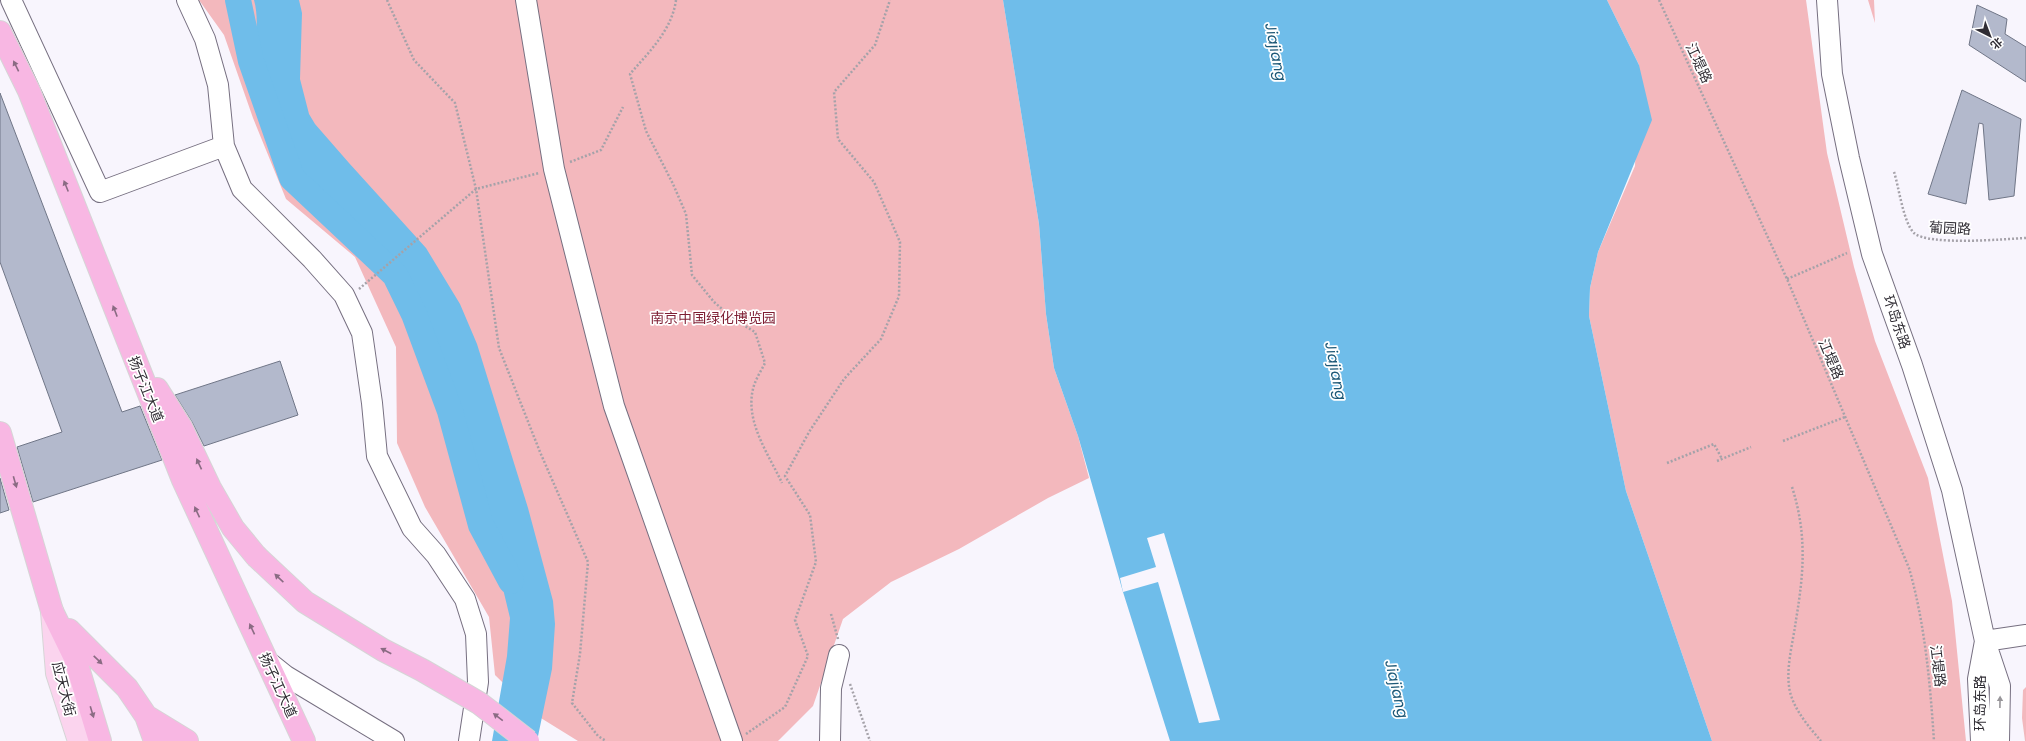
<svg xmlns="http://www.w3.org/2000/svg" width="2026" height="741" font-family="Poppins,'Noto Sans SC',sans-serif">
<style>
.green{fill:#f3b8bd}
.water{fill:#6fbdea}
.pier{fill:#f8f5fd}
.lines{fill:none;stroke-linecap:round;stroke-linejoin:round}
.river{stroke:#6fbdea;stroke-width:26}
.building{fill:#b3b9cc;stroke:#707687}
.minor-casing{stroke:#766f80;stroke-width:22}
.major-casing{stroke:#d6d5d6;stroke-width:24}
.highway-casing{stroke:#d6d5d6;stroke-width:24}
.path{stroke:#a5a2a9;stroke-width:2.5;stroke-dasharray:2 2;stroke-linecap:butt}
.minor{stroke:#fff;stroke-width:20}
.major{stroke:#fbd4ee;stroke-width:22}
.highway{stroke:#f8b7e3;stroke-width:22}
.highway-bridge-casing{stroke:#d6d5d6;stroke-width:24;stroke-linecap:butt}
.highway-bridge{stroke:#f8b7e3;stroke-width:22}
.oneway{fill:#8a6b83}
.oneway2{fill:#98969a}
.labels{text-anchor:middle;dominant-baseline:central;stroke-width:3.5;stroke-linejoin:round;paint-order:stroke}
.street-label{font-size:14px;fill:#302d34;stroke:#fff}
.park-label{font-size:14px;fill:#7e1e33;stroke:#fff}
.water-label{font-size:15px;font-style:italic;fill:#1e5977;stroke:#fff}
</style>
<rect width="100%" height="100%" fill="#f8f5fd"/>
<path class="green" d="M 199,0 L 1003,0 L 1039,224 L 1046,314 L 1054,368 L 1078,436 L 1089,478 L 1048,498 L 959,549 L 891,582 L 843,619 L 813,706 L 778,741 L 578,741 L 536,715 L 495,675 L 489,617 L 425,507 L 397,443 L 396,347 L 355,257 L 286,199 L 253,118 L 224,35 Z
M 1607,0 L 1806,0 L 1827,153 L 1854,267 L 1875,341 L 1928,478 L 1952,601 L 1966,741 L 1712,741 L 1626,491 L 1589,316 L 1590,288 L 1598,252 L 1635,166 L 1639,65 Z
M 1868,0 L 1874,0 L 1875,23 Z
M 2026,687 L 2026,741 L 2025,741 L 2022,718 L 2023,690 Z"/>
<path class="water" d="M 254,0 L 299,0 L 302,13 L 300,79 L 309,114 L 315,124 L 349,163 L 426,248 L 460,304 L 477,344 L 528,508 L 553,601 L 555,624 L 552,669 L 537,741 L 492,741 L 507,656 L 510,618 L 485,514 L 436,355 L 420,321 L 391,272 L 280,147 C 269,126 258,102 255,77 C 252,52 261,25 254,0 Z
M 1003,0 L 1607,0 L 1639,65 L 1652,120 L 1598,252 L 1590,288 L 1589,316 L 1626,491 L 1712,741 L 1170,741 L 1123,592 L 1078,436 L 1054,368 L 1046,314 L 1039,224 Z"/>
<path class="pier" d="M 1164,533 L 1220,720 L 1199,723 L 1158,582 L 1123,592 L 1120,578 L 1156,567 L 1147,538 Z"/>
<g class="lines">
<path class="river" d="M 238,0 L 251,61 L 292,178 L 395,275 L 414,314 L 450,411 L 481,525 L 511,581"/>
</g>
<path class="building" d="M 1977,5 L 2007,19 L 2005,34 L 2026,47 L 2026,82 L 1969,45 Z
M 1962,90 L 2021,119 L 2014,196 L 1989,200 L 1983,124 L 1979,123 L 1966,204 L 1928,194 Z
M 0,93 L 122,412 L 140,406 L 162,460 L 33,502 L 17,447 L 62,432 L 0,262 Z
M 280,361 L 298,415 L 204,446 L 192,422 L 175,395 Z
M 0,478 L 9,510 L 0,513 Z"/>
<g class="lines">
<g class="minor-casing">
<path id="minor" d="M 11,0 L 100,192 L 224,146
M 187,0 L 205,39 L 218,85 L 224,146 L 242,189 L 312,259 L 344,295 L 362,333 L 372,403 L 377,456 L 412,528 L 436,555 L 465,599 L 476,634 L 478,682 L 469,741
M 526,0 L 554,169 L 614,406 L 732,741
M 1827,0 L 1832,74 L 1849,158 L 1872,254 L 1912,365 L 1952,490 L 1985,641 L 1978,679 L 1981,741
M 266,660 L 286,676 L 394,741
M 830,741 L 831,688 L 839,655
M 1999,741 L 2000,686 L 1985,641 L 2026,635"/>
</g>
<g class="major-casing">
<path id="major" d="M 52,611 L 57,673 L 79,741"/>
</g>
<g class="highway-casing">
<path id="highway" d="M 0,32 L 29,91 L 183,480 L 304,741
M 157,389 L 181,427 L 210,488 L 233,528 L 256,556
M 0,433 L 52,611 L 75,658 L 100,741
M 69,630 L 127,688 L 146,716 L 155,741
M 146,716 L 187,741"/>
</g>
<path class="path" d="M 387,0 L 414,60 L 455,103 L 476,189 L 499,348 L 540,452 L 588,562 L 580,654 L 572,703 L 598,736 L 606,741
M 676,0 C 672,30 649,52 630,74 L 646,131 L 673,184 L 686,214 L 692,275 L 714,302 L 735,320 L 755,332 L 765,363 C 761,371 755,380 753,389 C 745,422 769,455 782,483
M 1659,0 L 1787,279 L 1909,568 C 1925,624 1930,682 1934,741
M 570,162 L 601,150 L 623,107
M 1894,172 C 1899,187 1903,222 1914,233 C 1928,246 2005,239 2026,238
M 1787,279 L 1847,253
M 359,289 L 476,189 L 539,173
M 1783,441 L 1845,417
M 1717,461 L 1751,447
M 1667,463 L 1714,444 L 1722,459
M 1792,487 C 1807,534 1804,572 1796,620 C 1793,643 1785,669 1790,692 C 1795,711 1809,727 1821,741
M 831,614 L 838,639
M 850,684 L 870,741
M 746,734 L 785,707 L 808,656 L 795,620 L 816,562 L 810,515 L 785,476 L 809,432 L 844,379 L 881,339 L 899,296 L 900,242 L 874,182 L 838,139 L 834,92 L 875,45 L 890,0"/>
<use href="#minor" class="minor"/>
<use href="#major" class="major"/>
<use href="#highway" class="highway"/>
<g class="highway-bridge-casing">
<path id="highway-bridge" d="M 256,556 L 305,602 L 383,650 L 422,670 L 479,703 L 528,741"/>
</g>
<use href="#highway-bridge" class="highway-bridge"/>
</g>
<defs><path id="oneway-solid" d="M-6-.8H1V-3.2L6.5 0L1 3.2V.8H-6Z"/></defs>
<g class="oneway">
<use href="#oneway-solid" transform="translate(16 66) rotate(-116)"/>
<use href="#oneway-solid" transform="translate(66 186) rotate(-112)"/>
<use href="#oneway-solid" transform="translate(115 311) rotate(-111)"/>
<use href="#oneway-solid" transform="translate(199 464) rotate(-115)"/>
<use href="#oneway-solid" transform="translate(15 482) rotate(74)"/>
<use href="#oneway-solid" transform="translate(197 512) rotate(-115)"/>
<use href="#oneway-solid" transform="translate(279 578) rotate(-137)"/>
<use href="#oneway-solid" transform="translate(252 629) rotate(-115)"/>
<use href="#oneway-solid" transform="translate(386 651) rotate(-152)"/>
<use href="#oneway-solid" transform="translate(98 660) rotate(44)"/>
<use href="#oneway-solid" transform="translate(92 712) rotate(73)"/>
<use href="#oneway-solid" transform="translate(498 717) rotate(-143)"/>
</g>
<use class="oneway2" href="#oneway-solid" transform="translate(2000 702) rotate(-89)"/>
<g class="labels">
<g class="street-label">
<text transform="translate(1699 63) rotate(65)">江堤路</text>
<text transform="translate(1950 228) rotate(3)">葡园路</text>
<text transform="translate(1897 322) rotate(71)">环岛东路</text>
<text transform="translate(1831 359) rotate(67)">江堤路</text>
<text transform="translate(146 389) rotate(68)">扬子江大道</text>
<text transform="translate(1938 666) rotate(83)">江堤路</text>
<text transform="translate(278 685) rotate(65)">扬子江大道</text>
<text transform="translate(64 689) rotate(76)">应天大街</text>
<text transform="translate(1980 703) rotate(-90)">环岛东路</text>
</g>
<g class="park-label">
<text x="713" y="318">南京中国绿化博览园</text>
</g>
<g class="water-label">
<text transform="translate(1276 52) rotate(79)">Jiajiang</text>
<text transform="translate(1336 371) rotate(79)">Jiajiang</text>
<text transform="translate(1397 689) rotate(77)">Jiajiang</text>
</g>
</g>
<g transform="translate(1990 36) rotate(138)" stroke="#ffffff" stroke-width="3" paint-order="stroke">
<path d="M0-3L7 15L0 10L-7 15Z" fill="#302d34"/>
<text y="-6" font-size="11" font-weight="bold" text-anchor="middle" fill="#302d34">北</text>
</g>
</svg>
